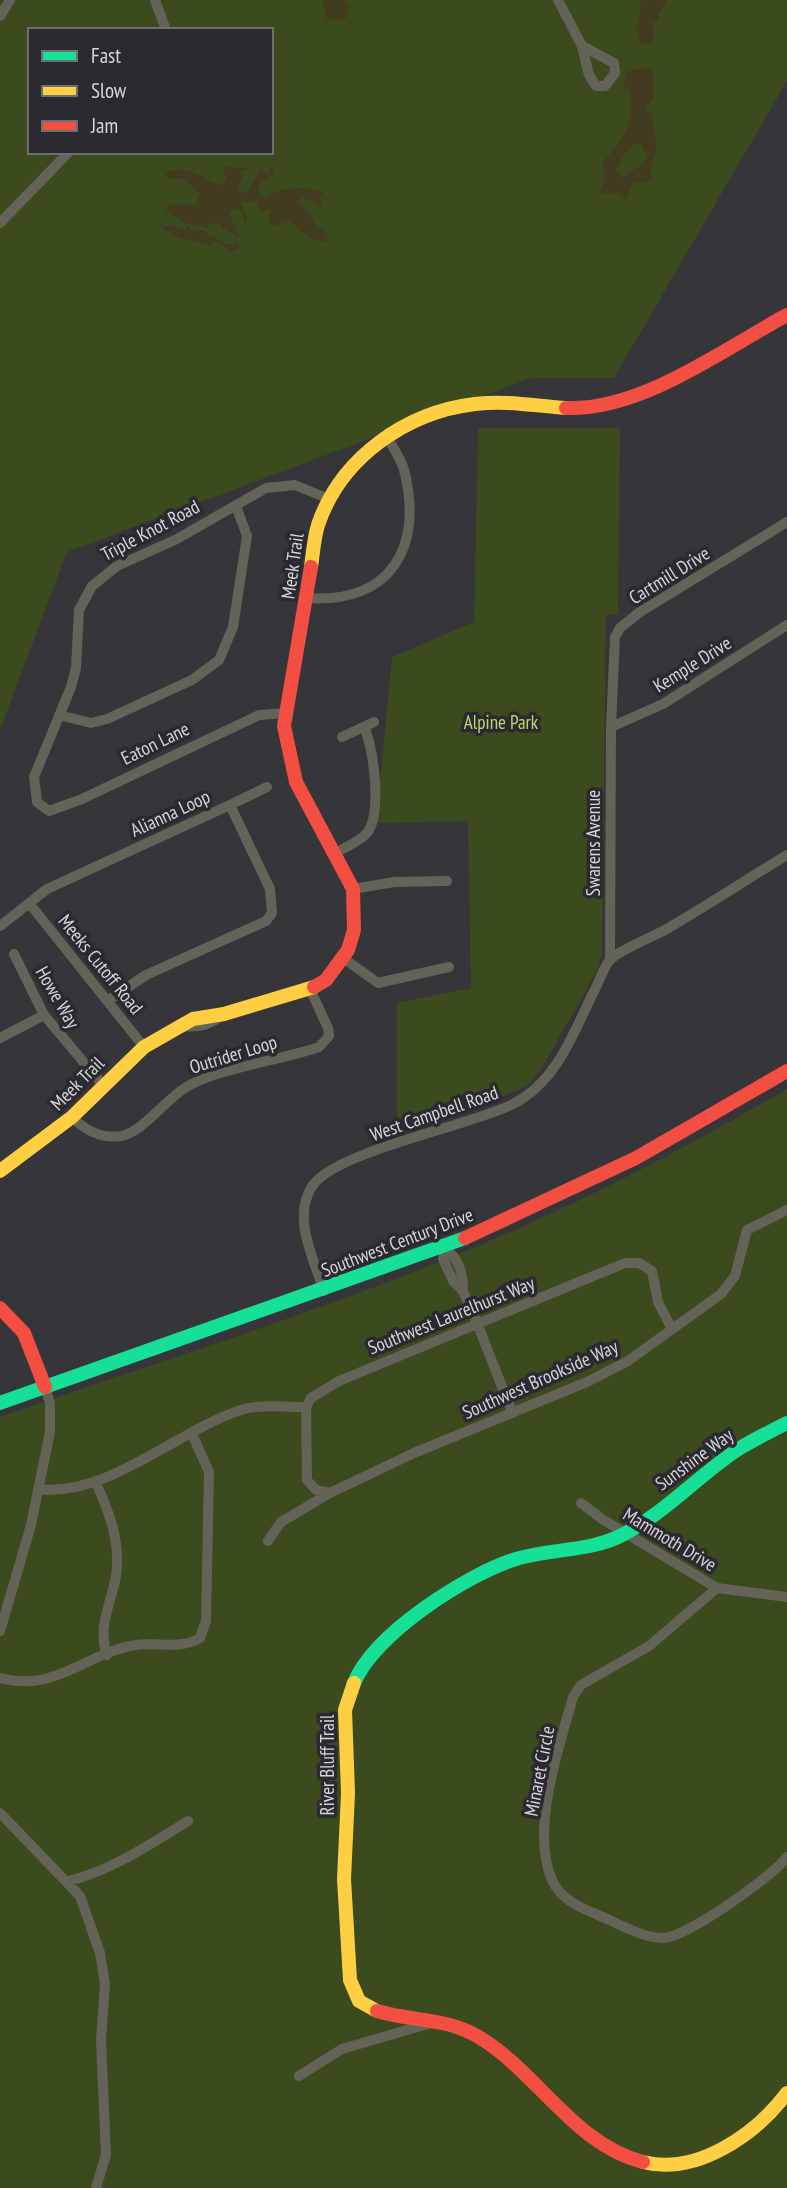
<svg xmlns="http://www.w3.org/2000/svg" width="787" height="2188" font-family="'PT Sans Narrow',sans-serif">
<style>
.green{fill:#3b4b1e;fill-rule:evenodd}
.sand{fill:#433b20;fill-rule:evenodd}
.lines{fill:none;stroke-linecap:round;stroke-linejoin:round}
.street{stroke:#636358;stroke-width:10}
.fast{stroke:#16e098;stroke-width:14}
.slow{stroke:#ffcf43;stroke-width:14}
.jam{stroke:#f24e42;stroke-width:14}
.labels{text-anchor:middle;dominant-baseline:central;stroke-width:7;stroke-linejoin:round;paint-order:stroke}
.street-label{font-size:19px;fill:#d5d5d8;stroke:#2b2a30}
.park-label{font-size:19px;fill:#b2dc6f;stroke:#2b2a30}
</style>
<rect width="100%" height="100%" fill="#363539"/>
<path class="green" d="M 0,0 L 787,0 L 787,81 L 614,378 L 531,378 L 67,552 L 0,730 ZM 30,30 L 271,30 L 271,152 L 30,152 Z
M 478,428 L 620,428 L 618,614 L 606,615 L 602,955 L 597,971 L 540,1071 L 530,1083 L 517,1091 L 397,1132 L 397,1003 L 471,988 L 468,821 L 376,823 L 392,657 L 474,622 Z
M 787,1089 L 787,2188 L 0,2188 L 0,1417 C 165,1359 334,1308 494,1239 C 595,1196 692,1144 787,1089 Z"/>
<path class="sand" d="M 322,0 L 344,0 L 349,8 L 348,16 L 341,21 L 327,20 Z
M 641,0 L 667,0 L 659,14 L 659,20 L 652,23 L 654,37 L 647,45 L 639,44 L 639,33 L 633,27 L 639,21 Z
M 648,67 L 653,74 L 653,99 L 645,109 L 651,113 L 657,150 L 650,169 L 652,181 L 633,182 L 625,200 L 619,192 L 609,195 L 600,192 L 605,180 L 602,164 C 624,135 634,131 630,91 L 624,86 L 627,71 ZM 634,144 L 641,144 L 647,157 L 645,162 L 622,178 L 616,169 L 626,151 Z
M 273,165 L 275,174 L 260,182 L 258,195 L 265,197 C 279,186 307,186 323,192 L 319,197 L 323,207 L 319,210 L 313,201 L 301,197 L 299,202 L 313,219 L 316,228 L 325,231 L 330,241 C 312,245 301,229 290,221 L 273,227 L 268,218 L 271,210 L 260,211 L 258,201 L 241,203 L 247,217 L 246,226 L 240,209 L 228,211 L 239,237 L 223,228 L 220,221 L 216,225 L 211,222 L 207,228 L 190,225 L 166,211 L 167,206 L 183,203 L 197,207 L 195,203 L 200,193 L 184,179 L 169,179 L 165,174 C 186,161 201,180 221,185 L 228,178 L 224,176 L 226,172 L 222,171 L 225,166 C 233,168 243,167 248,169 L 241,171 L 243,176 L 237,189 L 243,193 L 249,191 L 260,170 L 268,173 Z
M 158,222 L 168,227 L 175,224 L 177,229 L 181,227 L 183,231 L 188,226 L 192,231 L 202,230 C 207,237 219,236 226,245 L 238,243 L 239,248 L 232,251 L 216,241 L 209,247 C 199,242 192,241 182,239 C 174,236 174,231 165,231 Z"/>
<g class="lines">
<path class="street" d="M 155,0 L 166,30
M 558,0 L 582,46 L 589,75 L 596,86 L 605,86 L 615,73 L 614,63 L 582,46
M 0,16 L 10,0
M 0,223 L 69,152
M 307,598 C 391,604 424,547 404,470 C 401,458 392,447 387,436
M 286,713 L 259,715 L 82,799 L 49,811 L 37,802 L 34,777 L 71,687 L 76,668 L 79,610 L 92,586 L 117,566 L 177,539 L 266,488 L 295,485 L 329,499
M 59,715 L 91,723 L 107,719 L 192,680 L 219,660 L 233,627 L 247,536 L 236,506
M 611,727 L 663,704 L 787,625
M 342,737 L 374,722
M 230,805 L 267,787
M 335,853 C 346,847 359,842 367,833 C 382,814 374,748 364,727
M 353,889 L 394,882 L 447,881
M 29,903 L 144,1047
M 0,926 L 47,889 L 230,805 L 270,889 L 272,913 L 266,921 L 146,975 L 109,1000
M 14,954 L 44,1015 L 103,1085
M 343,958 L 378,983 L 449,967
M 610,959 L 611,727 L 615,637 L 620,628 L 640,612 L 787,522
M 184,1026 C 200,1028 211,1024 224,1014
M 0,1038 L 44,1015
M 72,1117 C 86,1131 101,1139 121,1136 C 143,1132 165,1100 185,1088 C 213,1069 283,1060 319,1047 L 329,1036 L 328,1028 L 310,989
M 444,1248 L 443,1259 L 453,1281 L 463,1291 L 477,1323 L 512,1412
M 444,1248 C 459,1258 463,1273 463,1291
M 324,1291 C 314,1260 291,1216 313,1185 C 337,1151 469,1126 513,1104 C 558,1081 574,1031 595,989 C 600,980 603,969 609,961 C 617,951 652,937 665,930 C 706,906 746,880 787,855
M 95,1481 C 109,1511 121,1542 116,1576 C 111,1605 97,1626 107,1655
M 38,1489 C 109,1497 176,1431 241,1410 C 261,1404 285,1407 306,1407
M 330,1493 L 316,1490 L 307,1480 L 306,1407 L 311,1398 L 339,1381 L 625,1263 L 639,1263 L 652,1271 L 658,1302 L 672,1329
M 581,1503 L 602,1519 L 717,1588 L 787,1597
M 268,1541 L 281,1522 L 330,1493 L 414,1453 L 587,1382 L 628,1361 L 721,1294 L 735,1276 L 747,1230 L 787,1210
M 717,1588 L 649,1646 L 581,1685 L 573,1697 C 559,1747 530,1830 552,1880 C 561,1900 580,1907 598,1915 C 618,1923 642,1938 663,1938 C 686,1938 773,1876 787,1857
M 0,1631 L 31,1525 L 50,1432 L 50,1403 L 45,1387
M 0,1678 C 57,1693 87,1652 136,1645 C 158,1642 179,1650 200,1638 L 206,1621 L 209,1472 L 192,1434
M 0,1813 L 80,1896 L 100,1953 L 105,1984 L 101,2041 L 106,2155 L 96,2188
M 68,1881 C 111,1871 150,1844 188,1821
M 299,2076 L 342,2049 L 431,2023"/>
<path class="fast" d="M 0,1403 L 465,1238
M 354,1683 C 374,1634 467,1574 516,1559 C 552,1548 591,1552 624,1534 C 666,1512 700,1474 740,1448 C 755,1439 771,1431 787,1423"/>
<path class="slow" d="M 311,567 C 313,553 314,538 318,525 C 341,457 407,412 475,404 C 506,400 536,406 566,408
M 0,1171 L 72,1117 L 144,1047 L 193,1019 L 224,1014 L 314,987
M 354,1683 L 345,1710 L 348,1793 L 344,1879 L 350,1980 L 359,2001 L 377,2011
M 643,2162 C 697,2176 756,2134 787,2093"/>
<path class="jam" d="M 566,408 C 641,411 722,350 787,315
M 311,567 L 284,726 L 296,782 L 353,889 L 354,930 L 348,950 L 326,980 L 314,987
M 465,1238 L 636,1158 L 787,1071
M 0,1308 L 24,1333 L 45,1387
M 377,2011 C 410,2021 446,2018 477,2036 C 537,2071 573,2144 643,2162"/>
</g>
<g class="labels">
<g class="street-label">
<text transform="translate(150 530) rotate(-28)">Triple Knot Road</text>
<text transform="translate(292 566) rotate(-82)">Meek Trail</text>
<text transform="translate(669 575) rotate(-32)">Cartmill Drive</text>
<text transform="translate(692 664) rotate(-32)">Kemple Drive</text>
<text transform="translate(155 743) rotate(-26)">Eaton Lane</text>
<text transform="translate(170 813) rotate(-25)">Alianna Loop</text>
<text transform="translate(593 843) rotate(-90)">Swarens Avenue</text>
<text transform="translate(101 964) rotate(51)">Meeks Cutoff Road</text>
<text transform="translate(58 997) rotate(60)">Howe Way</text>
<text transform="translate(233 1054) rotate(-17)">Outrider Loop</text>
<text transform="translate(77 1083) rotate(-45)">Meek Trail</text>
<text transform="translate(434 1113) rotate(-19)">West Campbell Road</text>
<text transform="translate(397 1242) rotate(-21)">Southwest Century Drive</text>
<text transform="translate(451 1315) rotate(-22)">Southwest Laurelhurst Way</text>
<text transform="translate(540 1379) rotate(-24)">Southwest Brookside Way</text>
<text transform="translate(694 1459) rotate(-36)">Sunshine Way</text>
<text transform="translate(670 1539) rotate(31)">Mammoth Drive</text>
<text transform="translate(327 1765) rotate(-90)">River Bluff Trail</text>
<text transform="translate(539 1771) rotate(-79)">Minaret Circle</text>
</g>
<g class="park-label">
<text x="501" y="722">Alpine Park</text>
</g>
</g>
<rect x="28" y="28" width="245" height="126" fill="#2b2a30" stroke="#6f6e73" stroke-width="2"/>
<rect x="42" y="51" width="35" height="10" fill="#16e098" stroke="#6f6e73" stroke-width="2"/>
<text x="91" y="63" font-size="21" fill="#d5d5d8">Fast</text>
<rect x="42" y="86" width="35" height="10" fill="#ffcf43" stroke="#6f6e73" stroke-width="2"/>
<text x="91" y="98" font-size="21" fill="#d5d5d8">Slow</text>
<rect x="42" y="121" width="35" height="10" fill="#f24e42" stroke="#6f6e73" stroke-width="2"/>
<text x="91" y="133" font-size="21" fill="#d5d5d8">Jam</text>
</svg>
